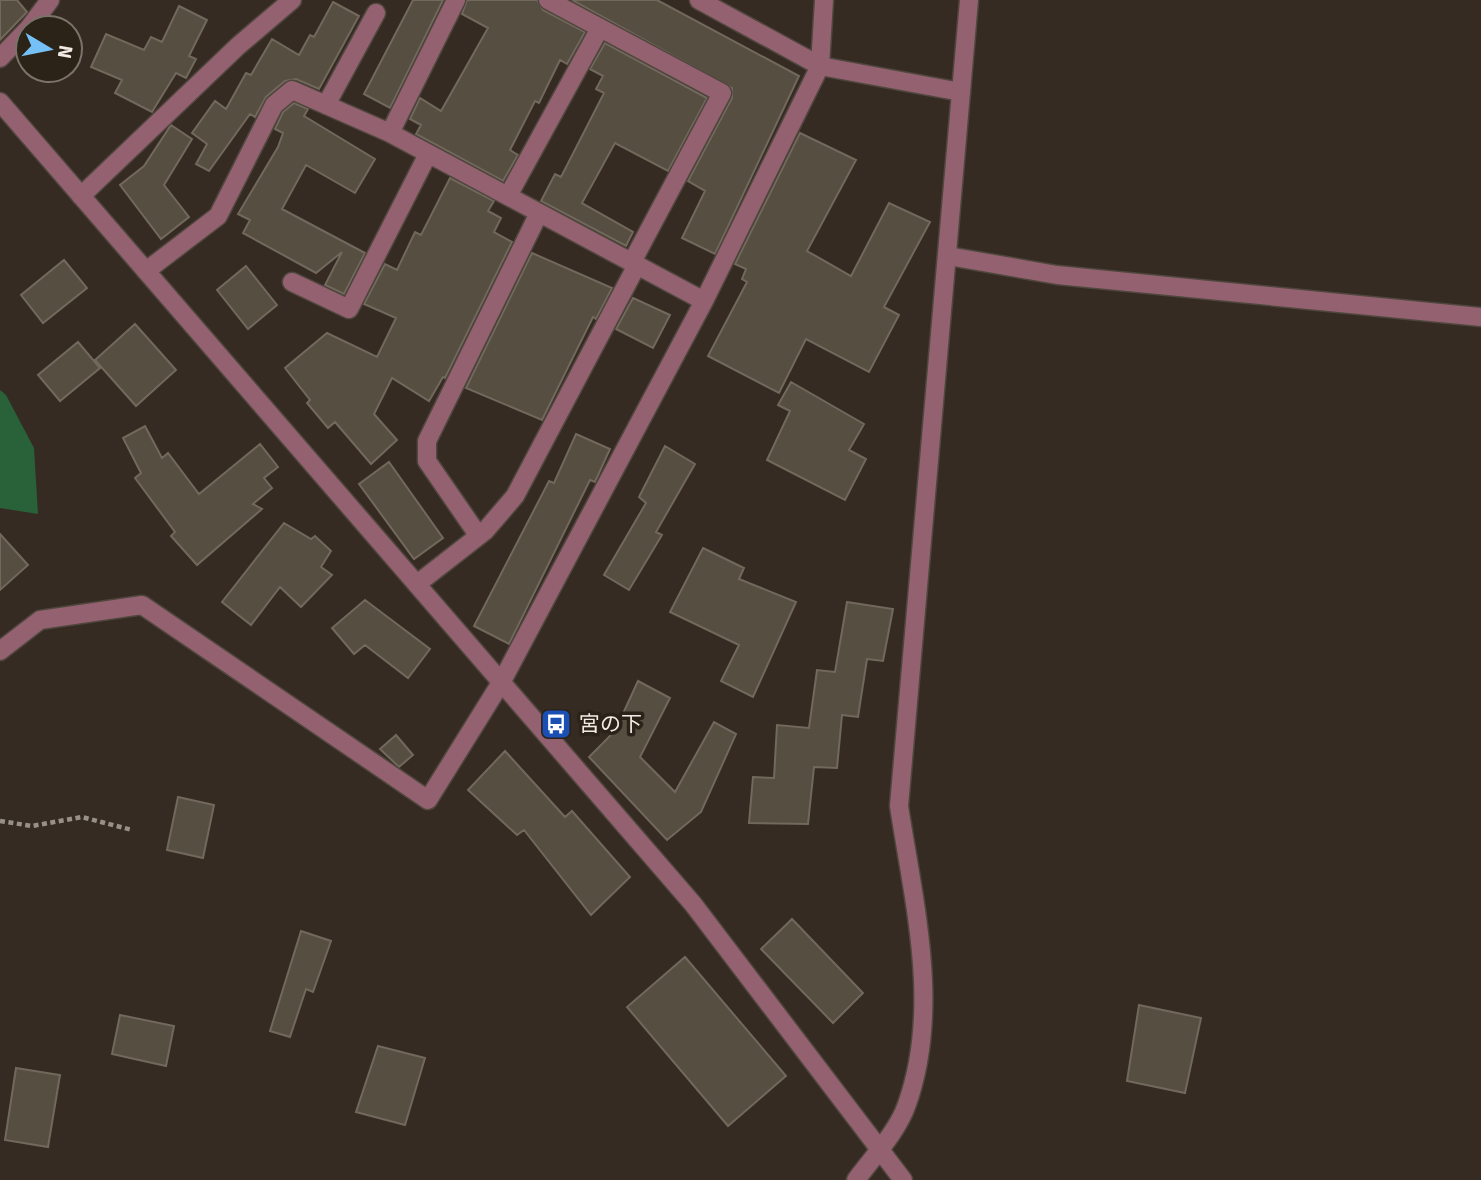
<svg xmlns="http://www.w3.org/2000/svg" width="1481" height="1180" font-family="Signika,'Noto Sans JP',sans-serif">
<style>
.forest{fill:#296139}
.building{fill:#574e42;stroke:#72685c;stroke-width:2}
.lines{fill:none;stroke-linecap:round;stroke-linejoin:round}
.minor-casing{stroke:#4f463d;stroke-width:21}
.tertiary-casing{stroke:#4f463d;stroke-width:21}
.path{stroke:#999189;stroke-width:4.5;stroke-dasharray:5 3.5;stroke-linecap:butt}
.minor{stroke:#936170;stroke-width:18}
.tertiary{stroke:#936170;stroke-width:18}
.labels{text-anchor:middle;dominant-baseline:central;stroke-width:7;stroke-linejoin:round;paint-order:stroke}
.poi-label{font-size:21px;fill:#f2ebe5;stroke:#2b2218;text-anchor:start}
</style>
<rect width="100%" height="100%" fill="#352b22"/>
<path class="forest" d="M 0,390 L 6,395 L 34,448 L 38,514 L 0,508 Z"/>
<path class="building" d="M 0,0 L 17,0 L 27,12 L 0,40 Z
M 413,0 L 443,0 L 390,108 L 364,94 Z
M 467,0 L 537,0 L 543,10 L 585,32 L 567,64 L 560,60 L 539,103 L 535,101 L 510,150 L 518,155 L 503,181 L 416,134 L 421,125 L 410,119 L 420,98 L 441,111 L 488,28 L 462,14 Z
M 572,0 L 657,0 L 799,76 L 715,254 L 682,238 L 705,191 L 688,181 L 732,98 L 732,88 Z
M 333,2 L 359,16 L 319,89 L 296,79 L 285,81 L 266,97 L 255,117 L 250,114 L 209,171 L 196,164 L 207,144 L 192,133 L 215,101 L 226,109 L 246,73 L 251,75 L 272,39 L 299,55 L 310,35 L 314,37 Z
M 179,6 L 207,20 L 189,56 L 196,59 L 186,78 L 176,73 L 152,112 L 115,93 L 122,80 L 91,67 L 106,34 L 144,50 L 151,37 L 162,42 Z
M 605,43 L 707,98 L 668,171 L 615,143 L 582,203 L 633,232 L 626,246 L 541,201 L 555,174 L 561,177 L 604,93 L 596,89 L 603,76 L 590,69 Z
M 294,103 L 308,109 L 304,116 L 375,159 L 355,193 L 306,165 L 282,209 L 365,253 L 344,294 L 325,285 L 342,252 L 316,273 L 243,233 L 250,220 L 238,214 L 278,147 L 283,133 L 275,129 L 283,112 Z
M 171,125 L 192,139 L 164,185 L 189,217 L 161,239 L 120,185 L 144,166 Z
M 800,133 L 856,160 L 807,251 L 851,276 L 889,203 L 930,222 L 884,307 L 899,315 L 869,372 L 806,339 L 779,393 L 708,356 L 747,282 L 742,279 L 746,269 L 735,264 Z
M 450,178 L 494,201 L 488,211 L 501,218 L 494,232 L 512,242 L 445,378 L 443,377 L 429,401 L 392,378 L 374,414 L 397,440 L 371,464 L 335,422 L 328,428 L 307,403 L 310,400 L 285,368 L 327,333 L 377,357 L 396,318 L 364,304 L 385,264 L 397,270 L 415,232 L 421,235 Z
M 532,253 L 612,288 L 596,319 L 593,317 L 542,420 L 466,388 Z
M 64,260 L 87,288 L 43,323 L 21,295 Z
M 246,266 L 277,305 L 248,329 L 217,290 Z
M 633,298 L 670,315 L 653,348 L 616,329 Z
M 135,324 L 176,370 L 136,406 L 95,360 Z
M 78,342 L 100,368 L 60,401 L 38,375 Z
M 791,382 L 864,424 L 849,450 L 866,459 L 845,500 L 767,460 L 790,411 L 778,405 Z
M 145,426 L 162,458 L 168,453 L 199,494 L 260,444 L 278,467 L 264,478 L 272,488 L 253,504 L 262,509 L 197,565 L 171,536 L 175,532 L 135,478 L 141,473 L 123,438 Z
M 576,434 L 610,449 L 595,482 L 590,480 L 509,644 L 474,626 L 549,481 L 554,483 Z
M 665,446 L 695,464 L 656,532 L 662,535 L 629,590 L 604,575 L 646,503 L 639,497 Z
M 389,462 L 443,538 L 414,559 L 359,484 Z
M 284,523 L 311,539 L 315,536 L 331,551 L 321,567 L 332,575 L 301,607 L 280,587 L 251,625 L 222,602 Z
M 0,534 L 28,565 L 0,590 Z
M 703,548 L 744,568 L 739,579 L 796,602 L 753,697 L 721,681 L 739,645 L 670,612 Z
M 365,600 L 430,649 L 408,678 L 365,645 L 354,654 L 332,628 Z
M 847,602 L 893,609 L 883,661 L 867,659 L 858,717 L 842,715 L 837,768 L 814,767 L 808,824 L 749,823 L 753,777 L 774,778 L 777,725 L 809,728 L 817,670 L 835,672 Z
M 638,681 L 670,698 L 640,757 L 675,792 L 714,722 L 736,734 L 701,812 L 667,840 L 589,757 L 615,731 Z
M 396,735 L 413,755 L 399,767 L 380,749 Z
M 505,751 L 565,817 L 572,811 L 630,877 L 591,915 L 524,830 L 517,835 L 468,790 Z
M 178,797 L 214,805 L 203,858 L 167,850 Z
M 792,919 L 863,993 L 833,1023 L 761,949 Z
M 301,931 L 331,941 L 313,992 L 306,989 L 290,1037 L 270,1031 Z
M 685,957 L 786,1076 L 728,1126 L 627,1007 Z
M 1139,1005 L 1201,1018 L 1185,1093 L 1127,1081 Z
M 120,1015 L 174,1026 L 166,1066 L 112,1054 Z
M 378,1046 L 425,1058 L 405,1125 L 356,1112 Z
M 16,1068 L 60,1075 L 48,1147 L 5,1140 Z"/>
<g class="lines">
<g class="minor-casing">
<path id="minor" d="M 548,0 L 722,93 L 632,262
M 699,0 L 820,66 L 961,92
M 29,28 L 50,0
M 0,58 L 28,29
M 326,105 L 376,13
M 390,133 L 456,0
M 81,196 L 238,46 L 292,0
M 508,196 L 600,28
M 948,256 L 1057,275 L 1481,317
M 146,271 L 218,216 L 274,105 L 292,90 L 390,133 L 704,301
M 292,282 L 349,309 L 428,154
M 478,535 L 427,461 L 427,441 L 539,213
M 417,584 L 485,531 L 515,496 L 637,265
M 0,651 L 40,620 L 142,605 L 428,800 L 502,681 L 704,301 L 820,66 L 824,0"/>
</g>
<g class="tertiary-casing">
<path id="tertiary" d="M 0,102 L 693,904 L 903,1180
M 856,1180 C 873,1157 898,1131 907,1104 C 941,1008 914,904 899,806 L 969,0"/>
</g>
<path class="path" d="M 0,821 L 32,826 L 82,817 L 132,830"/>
<use href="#minor" class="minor"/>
<use href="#tertiary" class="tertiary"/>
</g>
<defs>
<g id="bus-square" transform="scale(1.575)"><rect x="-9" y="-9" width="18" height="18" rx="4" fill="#1a4fb4" stroke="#2b2218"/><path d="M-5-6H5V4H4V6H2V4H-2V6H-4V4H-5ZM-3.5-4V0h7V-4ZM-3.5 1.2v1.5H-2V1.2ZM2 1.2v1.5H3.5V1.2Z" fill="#fff"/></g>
</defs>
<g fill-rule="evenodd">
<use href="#bus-square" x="556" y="724"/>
</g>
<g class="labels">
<g class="poi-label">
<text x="579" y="724">宮の下</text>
</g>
</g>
<g transform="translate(49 49) rotate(100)"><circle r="33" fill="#2b2218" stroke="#7b726a" stroke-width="2"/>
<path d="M0-5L12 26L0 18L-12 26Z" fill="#75c0f6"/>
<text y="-10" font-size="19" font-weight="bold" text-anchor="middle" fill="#f2ebe5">N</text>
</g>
</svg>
